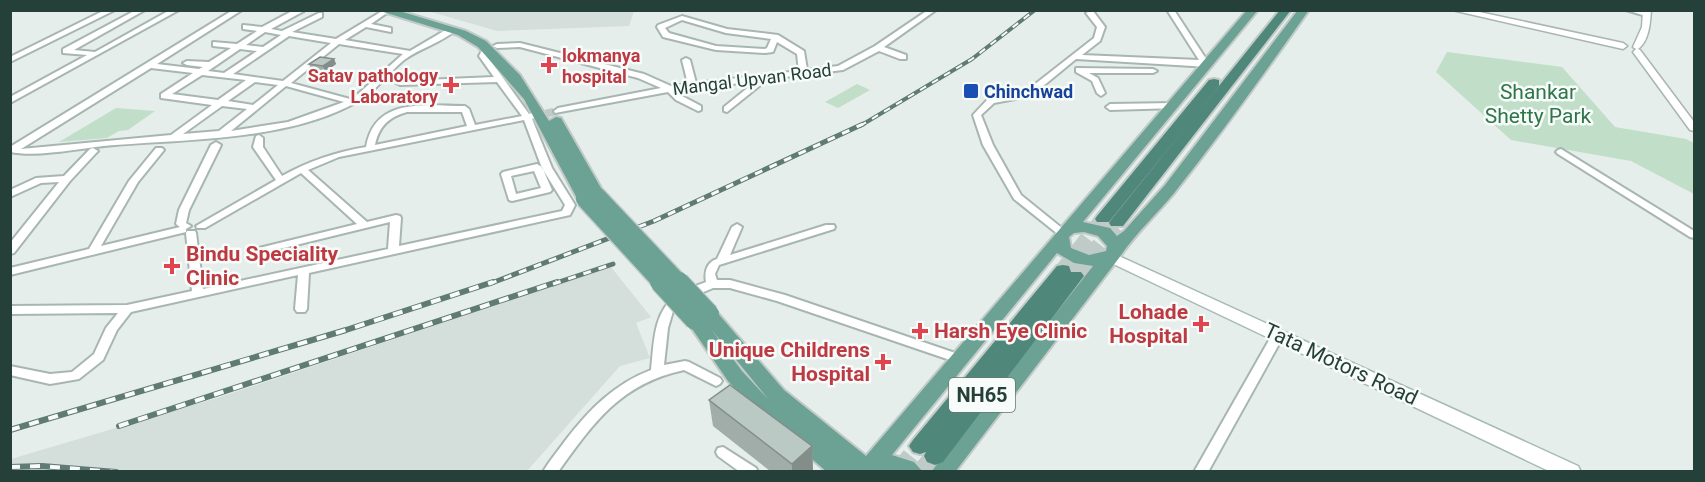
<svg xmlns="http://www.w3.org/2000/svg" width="1705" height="482" font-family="Roboto,sans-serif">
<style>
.built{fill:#d4deda}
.green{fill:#c0dec8}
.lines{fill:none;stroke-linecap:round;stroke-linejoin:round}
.minor-tunnel{stroke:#bfcbc7;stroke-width:8;stroke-dasharray:8 4;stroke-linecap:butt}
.trunk-tunnel-far1{stroke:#bfcbc7;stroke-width:16;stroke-dasharray:16 8;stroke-linecap:butt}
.trunk-tunnel{stroke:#bfcbc7;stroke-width:20;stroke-dasharray:20 10;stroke-linecap:butt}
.minor-casing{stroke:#a8b6b2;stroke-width:4}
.tertiary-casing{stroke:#a8b6b2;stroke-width:3}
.secondary-casing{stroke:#a5bab2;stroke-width:3}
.primary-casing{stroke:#c2cac8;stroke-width:4}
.trunk-casing{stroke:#c2cac8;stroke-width:4}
.minor{fill:#fff;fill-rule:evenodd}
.tertiary{fill:#fff;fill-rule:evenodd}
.secondary{fill:#fff;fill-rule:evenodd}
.primary{fill:#6ca294;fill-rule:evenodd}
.trunk{fill:#4f877a;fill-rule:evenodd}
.rail-far2-casing{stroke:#607b74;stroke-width:4}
.rail-far1-casing{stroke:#607b74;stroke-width:5}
.rail-casing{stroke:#607b74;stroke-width:6}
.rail-far2{stroke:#f7fbf9;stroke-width:2;stroke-dasharray:7;stroke-linecap:butt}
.rail-far1{stroke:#f7fbf9;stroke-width:3;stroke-dasharray:8;stroke-linecap:butt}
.rail{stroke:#f7fbf9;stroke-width:4;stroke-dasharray:10;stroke-linecap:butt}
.primary-bridge-far1-casing{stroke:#c2cac8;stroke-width:19;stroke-linecap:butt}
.primary-bridge-casing{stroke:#c2cac8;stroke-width:22;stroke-linecap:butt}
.primary-bridge-far1{stroke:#6ca294;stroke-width:16}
.primary-bridge{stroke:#6ca294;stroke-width:20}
.wall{fill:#a1ada9}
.shaded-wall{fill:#838d89}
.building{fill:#bbc9c4;stroke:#838d89;stroke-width:1.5}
.health-dot{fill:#e0444e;stroke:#f7fbf9;stroke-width:2}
.transit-dot{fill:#1a4fb4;stroke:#f7fbf9;stroke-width:2}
.labels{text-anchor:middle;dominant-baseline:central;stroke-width:5;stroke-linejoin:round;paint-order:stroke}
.far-health-label{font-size:18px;font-weight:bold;fill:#be3a42;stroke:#f7fbf9;text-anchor:start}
.far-street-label{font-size:18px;fill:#254039;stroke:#f7fbf9}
.far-transit-label{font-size:18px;font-weight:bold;fill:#164399;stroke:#f7fbf9;text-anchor:start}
.shield{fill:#f7fbf9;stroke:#647873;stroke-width:1.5}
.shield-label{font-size:20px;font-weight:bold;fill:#254039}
.park-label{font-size:21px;fill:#30764a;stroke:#f7fbf9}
.health-label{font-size:21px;font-weight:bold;fill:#be3a42;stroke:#f7fbf9;text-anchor:start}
.street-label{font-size:21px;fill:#254039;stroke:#f7fbf9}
</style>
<rect width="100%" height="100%" fill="#e6eeeb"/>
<path class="built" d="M 428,11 L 634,10 L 634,11 L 629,26 L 497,31 Z
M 611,267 L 651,317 L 636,323 L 650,358 L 620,366 L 527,471 L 11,470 L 11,459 L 217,398 Z"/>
<path class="green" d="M 1447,52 L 1562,67 L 1615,127 L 1686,139 L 1694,143 L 1694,194 L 1631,161 L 1511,140 L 1436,72 Z
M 857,84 L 870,90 L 838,108 L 825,102 Z
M 116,108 L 155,111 L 128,130 L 119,131 L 107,138 L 59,142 Z"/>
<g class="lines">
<path class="minor-tunnel" d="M 534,116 L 558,111"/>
<path class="trunk-tunnel-far1" d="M 1063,270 L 1103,219
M 1075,276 L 1117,223"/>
<path class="trunk-tunnel" d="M 899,472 L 920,446
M 922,472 L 935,456"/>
<g class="minor-casing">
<path id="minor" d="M 105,10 L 115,10 L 10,62 L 10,57 Z
M 136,10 L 145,10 L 74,50 L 95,52 L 170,10 L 179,10 L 10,103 L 10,97 L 87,55 L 63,53 L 63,49 Z
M 233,10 L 242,10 L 157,64 L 199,69 L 203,67 L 187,65 L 183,63 L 187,61 L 209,62 L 231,48 L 213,46 L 213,42 L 237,44 L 257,31 L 243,29 L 243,25 L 262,27 L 294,10 L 304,11 L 271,29 L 282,31 L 319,13 L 322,13 L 322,17 L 292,32 L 336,39 L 384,10 L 391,10 L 371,24 L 391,28 L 391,32 L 366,27 L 345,40 L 410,51 L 449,28 L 456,30 C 441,43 420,48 404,60 C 389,72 377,90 360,100 C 294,140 191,139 115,145 C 85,147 39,158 10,152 L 10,147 ZM 265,32 L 281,35 L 263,47 L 246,45 ZM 289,36 L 331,43 L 283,81 L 233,74 ZM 339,44 L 403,54 L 358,94 L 350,99 L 291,83 ZM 240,49 L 257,51 L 224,73 L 208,71 ZM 151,68 L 193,73 L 161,94 L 161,98 L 212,105 L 171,135 L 21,149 ZM 202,75 L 246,80 L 218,100 L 172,94 ZM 255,82 L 278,85 L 253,105 L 228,101 ZM 286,86 L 344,102 L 288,122 L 231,131 ZM 222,106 L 247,109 L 219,131 L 183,134 Z
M 928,10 L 936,10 L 884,47 L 906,55 L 906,59 L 900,59 L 879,51 L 843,70 L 768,79 L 727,112 L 724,111 L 724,107 L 756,81 L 676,91 L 682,96 L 701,106 L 701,110 L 698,111 L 676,100 L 668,92 L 555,113 L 554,111 L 558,108 L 661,88 L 638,78 L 520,47 L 497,48 L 493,46 L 497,44 L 520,43 L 644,74 L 671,86 L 688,84 L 682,60 L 686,58 L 690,60 L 696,83 L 799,71 L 797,54 L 777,42 L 773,52 L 765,53 L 716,50 L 663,37 L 657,27 L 658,25 L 682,16 L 727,29 L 778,35 L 804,51 L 807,70 L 838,66 L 875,46 ZM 682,20 L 726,33 L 771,39 L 767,48 L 765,49 L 716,46 L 669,33 L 665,28 Z
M 1167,10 L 1174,10 L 1210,65 L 1209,67 L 1076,59 L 1031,96 L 994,103 L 981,115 L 993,145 L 1021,195 L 1068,233 L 1067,235 L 1059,235 L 1014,199 L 983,145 L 973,115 L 988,99 L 1025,92 L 1094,38 L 1097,27 L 1086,13 L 1090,11 L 1093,11 L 1105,27 L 1100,41 L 1082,55 L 1199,60 Z
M 1626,10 L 1640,10 L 1650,14 L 1646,16 Z
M 484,47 L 487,47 L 491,49 L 487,56 L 529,114 L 533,113 L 537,116 L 532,119 L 552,168 L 575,205 L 570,215 L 309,273 L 307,309 L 305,312 L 297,312 L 295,309 L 298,275 L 131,312 L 117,330 L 103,360 L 79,379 L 50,384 L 10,375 L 10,366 L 50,374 L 72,372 L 94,354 L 106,328 L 118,313 L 10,314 L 10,306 L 127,305 L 192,291 L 186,233 L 187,231 L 195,231 L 196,233 L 203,289 L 388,249 L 390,222 L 263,253 L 259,252 L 258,250 L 259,248 L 357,224 L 301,173 L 205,228 L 197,228 L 196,226 L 276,180 L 253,147 L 256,136 L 259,135 L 263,138 L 263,147 L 282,176 C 309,161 336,152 366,147 C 375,96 426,106 465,106 L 469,109 L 475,125 L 522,116 L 497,82 L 400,85 L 396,83 L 400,81 L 494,77 L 479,56 ZM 407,112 L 462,112 L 467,126 L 375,145 C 379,126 389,117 407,112 ZM 524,120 L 542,168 L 565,205 L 562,211 L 399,246 L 401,218 L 400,216 L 396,215 L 367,222 L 308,170 L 339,157 Z
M 1076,68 L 1153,69 L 1157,71 L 1153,73 L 1089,73 L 1098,78 L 1105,93 L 1101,96 L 1097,93 L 1092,81 L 1076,72 Z
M 1174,103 L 1177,104 L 1177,108 L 1110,110 L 1106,107 L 1110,104 Z
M 216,142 L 221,145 L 189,210 L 186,223 L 191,226 L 186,229 L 186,232 L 10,275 L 10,268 L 89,249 L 129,181 L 156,148 L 162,148 L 164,150 L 138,182 L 101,246 L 180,227 L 176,224 L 179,210 L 211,145 Z
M 93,148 L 98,151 L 96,153 L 70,181 L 14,253 L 10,254 L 10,243 L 59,182 L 41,183 L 10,197 L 10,190 L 36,178 L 64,176 L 90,149 Z
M 1561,149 L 1694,231 L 1694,238 L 1690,237 L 1558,154 L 1556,152 L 1558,150 Z
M 537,164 L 542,167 L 552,190 L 550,192 L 512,201 L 509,200 L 501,174 L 503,172 ZM 534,171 L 541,188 L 516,194 L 511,176 Z
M 737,224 L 742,227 L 730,255 L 826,225 L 834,225 L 835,227 L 834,229 L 719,265 L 715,274 L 717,280 L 730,280 L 785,295 L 964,356 L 966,359 L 964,362 L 956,362 L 777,301 L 730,288 L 713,288 L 685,300 L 673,311 L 668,328 L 664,365 L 685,361 L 689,362 L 720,378 L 722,381 L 720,384 L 716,386 L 684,370 C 620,384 594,422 558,472 L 543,472 C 549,461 558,451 565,441 C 589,410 614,384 651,370 C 654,344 653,312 676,296 C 684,289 696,286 706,282 C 704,272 707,262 717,259 L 732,227 Z
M 1278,331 L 1282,332 L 1284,335 L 1208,472 L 1194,472 L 1272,335 L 1274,332 Z
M 723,447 L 756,468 L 758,472 L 740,472 L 718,456 L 716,452 L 718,448 Z"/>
</g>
<g class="tertiary-casing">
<path id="tertiary" d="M 1452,10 L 1470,10 L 1623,43 L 1627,46 L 1623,49 Z
M 1643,10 L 1651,10 C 1650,24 1649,41 1638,49 L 1640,50 L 1694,122 L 1694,131 L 1690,130 L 1633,52 L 1636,49 L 1633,47 L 1642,27 Z"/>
</g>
<g class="secondary-casing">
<path id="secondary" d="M 1110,252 L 1578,466 L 1581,472 L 1551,472 L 1105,260 L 1102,257 L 1105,254 Z"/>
</g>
<g class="primary-casing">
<path id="primary" d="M 377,10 L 396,10 L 466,31 L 486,41 L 520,75 L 549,121 L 556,117 L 561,118 L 605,195 L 602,198 L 591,197 L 589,202 L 579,202 L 524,99 L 478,47 L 458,35 Z
M 1247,10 L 1258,10 L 1083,222 L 1110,228 L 1117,236 L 1124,231 L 1165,185 L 1298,10 L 1309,10 C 1266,71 1222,133 1175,192 C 1157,214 1134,235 1119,258 L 955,472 L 931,472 L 1093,266 L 1074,263 L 1057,253 L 892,455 L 914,462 L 923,472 L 827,472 L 754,409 L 728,381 L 686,320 L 689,316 L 701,315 L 703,310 L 715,310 L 784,390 L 866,456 ZM 1084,232 L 1098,236 L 1107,246 L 1106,251 L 1089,255 L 1071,248 L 1069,237 L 1074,233 ZM 711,329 L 769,400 L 742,371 Z"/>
</g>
<g class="trunk-casing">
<path id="trunk" d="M 1280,10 L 1291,10 L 1123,226 L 1111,226 L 1109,223 L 1111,220 Z
M 1214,79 L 1219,80 L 1219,86 L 1109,222 L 1097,222 L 1095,219 L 1097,216 L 1209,80 Z
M 1063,265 L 1069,266 L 1071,272 L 1081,272 L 1084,276 L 943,462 L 935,465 L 927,462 L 924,456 L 926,452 L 920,454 L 913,452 L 909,446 L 913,440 L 1057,266 Z"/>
</g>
<use href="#minor" class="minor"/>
<use href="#tertiary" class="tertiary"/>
<use href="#secondary" class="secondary"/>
<use href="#primary" class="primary"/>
<use href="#trunk" class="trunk"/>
<g class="rail-far2-casing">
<path id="rail-far2" d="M 860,126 L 972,59 L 1035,10"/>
</g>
<g class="rail-far1-casing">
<path id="rail-far1" d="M 489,284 L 654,221 L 863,124
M 553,284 L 613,264"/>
</g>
<g class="rail-casing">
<path id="rail" d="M 119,426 L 557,282
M 10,430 L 346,330 L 493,282
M 10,467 L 42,466 L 116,472"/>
</g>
<use href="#rail-far2" class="rail-far2"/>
<use href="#rail-far1" class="rail-far1"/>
<use href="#rail" class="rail"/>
<g class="primary-bridge-far1-casing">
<path id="primary-bridge-far1" d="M 597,195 L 681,284
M 584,199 L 662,284"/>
</g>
<g class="primary-bridge-casing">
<path id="primary-bridge" d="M 660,282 L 695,320
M 679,282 L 709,314"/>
</g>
<use href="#primary-bridge-far1" class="primary-bridge-far1"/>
<use href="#primary-bridge" class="primary-bridge"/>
</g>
<path class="wall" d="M 334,59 L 336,64 L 325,72 L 311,70 L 309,64 Z
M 709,400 L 812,446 L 813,471 L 770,471 L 713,426 Z"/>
<path class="shaded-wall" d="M 334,59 L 336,64 L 325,72 L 323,66 Z
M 812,446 L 813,471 L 792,471 L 792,464 Z"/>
<path class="building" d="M 320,57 L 334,59 L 323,66 L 309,64 Z
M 730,385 L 812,446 L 792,464 L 709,400 Z"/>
<g class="health-dot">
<path d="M546 56h6v6h6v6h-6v6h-6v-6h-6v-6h6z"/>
<path d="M448 76h6v6h6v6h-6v6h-6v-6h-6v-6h6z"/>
<path d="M169 257h6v6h6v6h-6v6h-6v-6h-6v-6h6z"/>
<path d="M1198 315h6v6h6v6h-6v6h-6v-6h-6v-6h6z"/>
<path d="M917 322h6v6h6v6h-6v6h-6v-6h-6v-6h6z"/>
<path d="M880 353h6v6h6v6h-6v6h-6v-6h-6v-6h6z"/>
</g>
<rect class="transit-dot" x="963" y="83" width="16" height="16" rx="3"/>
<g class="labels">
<g class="far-health-label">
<text x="562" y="55">lokmanya<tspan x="562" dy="21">hospital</tspan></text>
<text x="438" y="75" text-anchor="end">Satav pathology<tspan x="438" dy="21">Laboratory</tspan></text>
</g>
<g class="far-street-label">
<text transform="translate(752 79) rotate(-7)">Mangal Upvan Road</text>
</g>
<g class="far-transit-label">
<text x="984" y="91">Chinchwad</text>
</g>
<rect class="shield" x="949" y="378" width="66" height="34" rx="4.5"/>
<g class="shield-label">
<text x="982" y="395">NH65</text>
</g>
<g class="park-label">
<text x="1538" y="92">Shankar<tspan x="1538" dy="24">Shetty Park</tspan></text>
</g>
<g class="health-label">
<text x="186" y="254">Bindu Speciality<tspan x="186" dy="24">Clinic</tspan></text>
<text x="1188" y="312" text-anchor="end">Lohade<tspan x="1188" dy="24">Hospital</tspan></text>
<text x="934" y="331">Harsh Eye Clinic</text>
<text x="870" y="350" text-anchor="end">Unique Childrens<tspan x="870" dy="24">Hospital</tspan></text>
</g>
<g class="street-label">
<text transform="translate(1341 364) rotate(25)">Tata Motors Road</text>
</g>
</g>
<rect width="1705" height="482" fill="none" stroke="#254039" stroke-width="24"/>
</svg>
